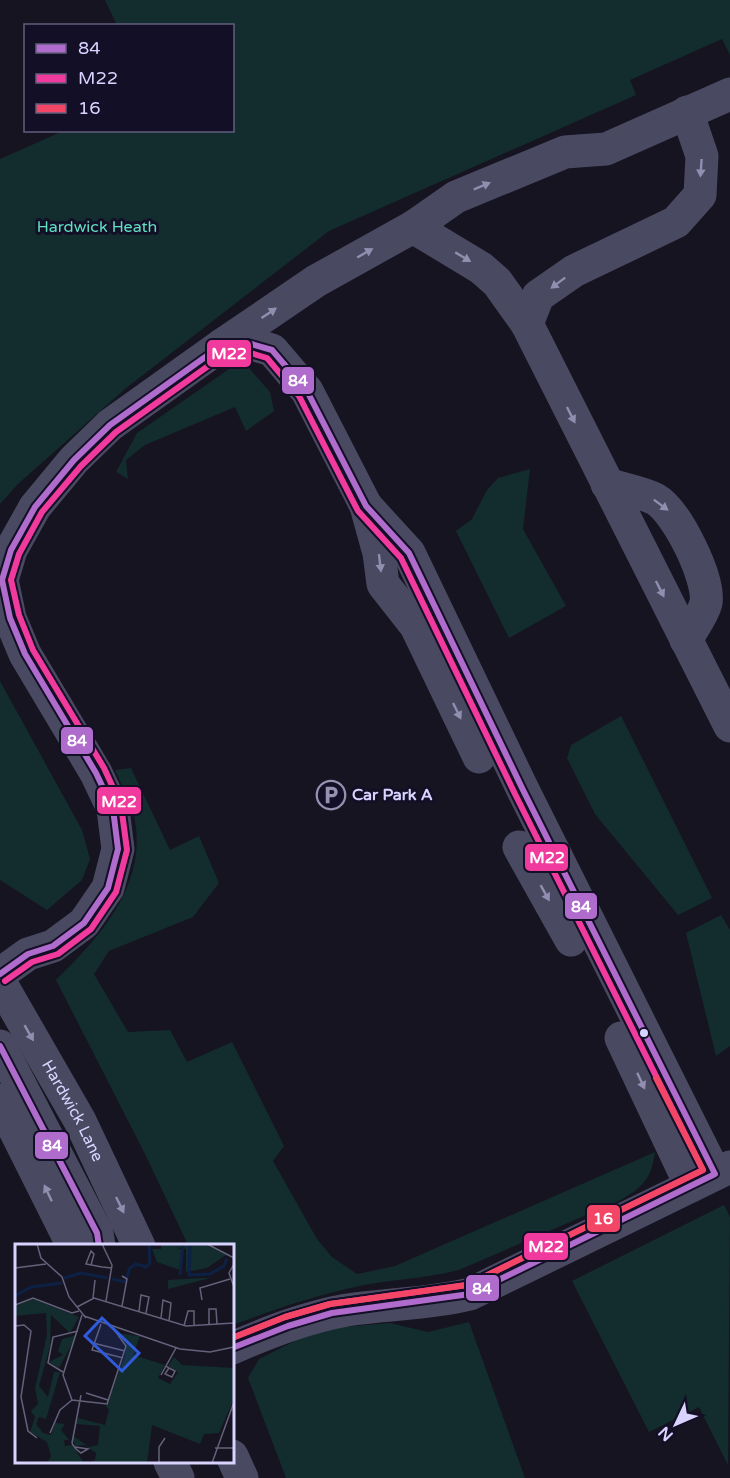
<svg xmlns="http://www.w3.org/2000/svg" width="730" height="1478" font-family="'Varela Round',sans-serif">
<style>
.green{fill:#132c2d}
.lines{fill:none;stroke-linecap:round;stroke-linejoin:round}
.minor{stroke:#4a4962;stroke-width:33}
.bus-1-casing{stroke:#130f26;stroke-width:10}
.bus-2-casing{stroke:#130f26;stroke-width:10}
.bus-3-casing{stroke:#130f26;stroke-width:10}
.bus-1{stroke:#b06ccc;stroke-width:6}
.bus-2{stroke:#f13a9d;stroke-width:6}
.bus-3{stroke:#f34667;stroke-width:6}
.oneway{fill:#928eb0}
.bus-dot{fill:#d9d4ff;stroke:#130f26;stroke-width:2}
.labels{text-anchor:middle;dominant-baseline:central;stroke-width:6;stroke-linejoin:round;paint-order:stroke}
.park-label{font-size:16px;fill:#5fe0c0;stroke:#130f26}
.poi-label{font-size:16px;font-weight:bold;fill:#d9d4ff;stroke:#130f26;text-anchor:start}
.street-label{font-size:16px;fill:#d9d4ff;stroke:#130f26}
.inset-river{fill:none;stroke:#0d2144;stroke-width:3}
.inset-road{fill:none;stroke:#64617a;stroke-width:1.5}
.view{fill:#305bdc;fill-opacity:0.15;stroke:#305bdc;stroke-width:3}
.inset-edge{fill:none;stroke:#d9d4ff;stroke-width:3}
.line-badge{stroke:#130f26;stroke-width:2}
.badge-label{font-size:16px;text-anchor:middle;font-weight:bold;fill:#fff}
</style>
<rect width="100%" height="100%" fill="#161421"/>
<path class="green" d="M 105,0 L 730,0 L 730,55 L 722,39 L 630,80 L 636,95 L 329,231 L 125,389 L 18,484 L 0,504 L 0,159 L 63,131 L 232,130 L 232,26 L 117,25 Z
M 242,360 L 270,392 L 274,411 L 246,431 L 235,407 L 145,445 L 126,460 L 128,479 L 116,472 L 137,433 Z
M 530,469 L 523,529 L 566,606 L 509,638 L 456,531 L 472,519 L 487,490 L 498,478 Z
M 0,681 L 82,830 L 90,859 L 82,880 L 47,910 L 0,880 Z
M 621,716 L 712,898 L 678,915 L 595,814 L 567,758 L 571,745 Z
M 131,768 L 170,850 L 199,836 L 219,883 L 193,917 L 109,951 L 94,974 L 128,1032 L 170,1030 L 187,1062 L 232,1042 L 284,1146 L 273,1161 L 317,1239 L 332,1257 L 357,1274 L 395,1266 L 655,1152 C 651,1180 643,1187 619,1201 L 459,1270 C 425,1279 390,1279 355,1287 C 313,1296 273,1310 233,1325 L 232,1246 L 188,1245 L 145,1154 L 56,980 C 101,936 151,881 133,812 C 129,798 121,784 115,770 Z
M 721,915 L 730,930 L 730,1046 L 716,1056 L 686,933 Z
M 724,1205 L 730,1217 L 728,1465 L 699,1407 L 649,1432 L 572,1281 Z
M 469,1322 L 525,1478 L 286,1478 L 248,1378 L 259,1359 L 305,1336 L 342,1327 L 390,1323 L 428,1332 Z"/>
<g class="lines">
<g class="minor">
<path d="M 413,227 L 481,268 L 497,282 L 527,324 L 730,726"/>
<path d="M 527,324 L 538,296 L 574,271 L 676,222 L 700,195 L 702,156 L 687,112"/>
<path d="M 222,345 L 248,343 L 272,350 L 307,391 L 366,506 L 379,553 L 383,584 L 416,626 L 479,757"/>
<path d="M 607,484 C 622,489 641,492 655,499 C 677,511 710,579 706,603 C 703,615 692,629 686,640"/>
<path d="M 366,506 L 409,553 L 523,790 L 715,1174"/>
<path d="M 519,847 L 571,940"/>
<path d="M 0,974 L 28,954 L 53,946 L 84,923 L 108,888 L 118,849 L 113,809 L 96,773 L 25,654 L 10,618 L 2,580 L 11,550 L 35,507 L 74,460 L 110,425 L 222,345 L 316,281 L 413,227 L 456,197 L 565,152 L 606,149 L 730,94"/>
<path id="s1" d="M 0,982 L 80,1121 L 139,1246"/>
<path d="M 621,1038 L 691,1186"/>
<path d="M 0,1046 L 97,1233 L 99,1246"/>
<path d="M 0,1100 L 73,1246"/>
<path d="M 232,1348 C 269,1332 307,1317 347,1310 C 388,1304 429,1304 470,1294 L 730,1167"/>
<path d="M 232,1456 L 242,1478"/>
<path d="M 170,1462 L 178,1478"/>
</g>
<g class="bus-1-casing">
<path id="bus-1" d="M 0,974 L 28,954 L 53,946 L 84,923 L 108,888 L 118,849 L 113,809 L 96,773 L 25,654 L 10,618 L 2,580 L 11,550 L 35,507 L 74,460 L 110,425 L 222,345 L 248,343 L 272,350 L 307,391 L 366,506 L 409,553 L 523,790 L 715,1174
M 0,1046 L 97,1233 L 99,1246
M 232,1348 L 288,1326 L 332,1313 L 470,1294 L 715,1174"/>
</g>
<g class="bus-2-casing">
<path id="bus-2" d="M 5,981 L 32,962 L 58,954 L 91,929 L 116,892 L 127,850 L 121,805 L 104,768 L 33,650 L 19,615 L 11,580 L 19,554 L 42,512 L 81,466 L 116,432 L 225,354 L 247,352 L 267,358 L 299,396 L 358,511 L 401,558 L 515,794 L 703,1170 L 467,1285 L 330,1304 L 285,1317 L 232,1338"/>
</g>
<g class="bus-3-casing">
<path id="bus-3" d="M 232,1338 L 285,1317 L 330,1304 L 467,1285 L 703,1170 L 656,1078"/>
</g>
<use href="#bus-1" class="bus-1"/>
<use href="#bus-2" class="bus-2"/>
<use href="#bus-3" class="bus-3"/>
</g>
<defs><path id="oneway-solid" d="M-6-.8H1V-3.2L6.5 0L1 3.2V.8H-6Z" transform="scale(1.5)"/></defs>
<g class="oneway">
<use href="#oneway-solid" transform="translate(701 168) rotate(94)"/>
<use href="#oneway-solid" transform="translate(482 186) rotate(-23)"/>
<use href="#oneway-solid" transform="translate(365 253) rotate(-30)"/>
<use href="#oneway-solid" transform="translate(463 257) rotate(31)"/>
<use href="#oneway-solid" transform="translate(558 283) rotate(143)"/>
<use href="#oneway-solid" transform="translate(269 313) rotate(-34)"/>
<use href="#oneway-solid" transform="translate(571 415) rotate(63)"/>
<use href="#oneway-solid" transform="translate(661 505) rotate(37)"/>
<use href="#oneway-solid" transform="translate(380 563) rotate(83)"/>
<use href="#oneway-solid" transform="translate(660 589) rotate(63)"/>
<use href="#oneway-solid" transform="translate(457 711) rotate(64)"/>
<use href="#oneway-solid" transform="translate(545 893) rotate(61)"/>
<use href="#oneway-solid" transform="translate(29 1033) rotate(60)"/>
<use href="#oneway-solid" transform="translate(641 1081) rotate(65)"/>
<use href="#oneway-solid" transform="translate(48 1193) rotate(-115)"/>
<use href="#oneway-solid" transform="translate(120 1205) rotate(64)"/>
</g>
<defs>
<g id="parking-ring" transform="scale(1.5)"><circle r="9.5" fill="#130f26" stroke="#9591b1" stroke-width="1.5"/><path d="M-3.5-5.5H1a3.5 3.5 0 0 1 0 7H-1V5.5H-3.5ZM-1-3.4V-.6H.8a1.4 1.4 0 0 0 0-2.8Z" fill="#9591b1"/></g>
</defs>
<g fill-rule="evenodd">
<use href="#parking-ring" x="331" y="795"/>
</g>
<circle class="bus-dot" cx="644" cy="1033" r="5"/>
<g class="labels">
<g class="park-label">
<text x="97" y="227">Hardwick Heath</text>
</g>
<g class="poi-label">
<text x="352" y="795">Car Park A</text>
</g>
<g class="street-label">
<text stroke="none"><textPath href="#s1" startOffset="148">Hardwick Lane</textPath></text>
</g>
</g>
<g transform="translate(15 1244)">
<rect width="219" height="219" fill="#161421"/>
<path d="M 146,0 L 189,0 L 211,11 L 192,24 L 171,28 L 171,5 L 161,3 L 167,6 L 165,26 L 142,18 L 137,5 L 146,5 ZM 186,34 L 195,34 L 153,45 L 153,36 ZM 18,55 L 64,73 L 55,89 L 36,71 L 35,102 L 24,142 L 33,153 L 39,128 L 45,128 L 31,175 L 24,173 L 21,180 L 28,189 L 36,191 L 40,179 L 50,180 L 46,186 L 54,196 L 49,196 L 50,202 L 57,201 L 69,219 L 32,219 L 36,212 L 32,198 L 15,188 L 20,173 L 16,167 L 23,160 L 20,144 L 32,91 L 31,69 L 0,72 L 0,62 ZM 100,89 L 125,92 L 118,111 L 150,121 L 143,134 L 155,140 L 163,128 L 153,122 L 159,113 L 167,121 L 219,124 L 219,155 L 204,189 L 189,190 L 185,200 L 137,181 L 132,219 L 73,219 L 80,216 L 81,209 L 70,201 L 60,202 L 57,191 L 74,203 L 83,201 L 85,182 L 61,180 L 63,174 L 90,181 L 94,166 L 91,162 L 110,112 L 111,96 ZM 62,91 L 44,124 L 34,118 L 48,111 L 43,107 L 47,95 Z" fill="#132c2d"/>
<path class="inset-river" d="M 175,2 L 174,31 L 195,30 L 209,22 L 212,14M 165,31 L 168,0M 49,34 L 66,29 L 93,34M 97,35 L 110,38 L 115,24 L 121,20 L 131,23 L 135,19 L 134,0M 0,52 L 16,43 L 47,39"/>
<path class="inset-road" d="M 22,0 L 26,14 L 47,33 L 54,53 L 71,74M 87,0 L 97,21 L 91,57M 192,0 L 219,14M 219,20 L 214,29 L 219,43M 76,21 L 79,10 L 76,7 L 71,20 L 87,23 L 97,24M 0,24 L 31,20M 107,32 L 112,35 L 107,62M 78,54 L 80,36M 187,56 L 185,44 L 215,35M 0,61 L 18,54 L 57,69 L 64,67M 62,63 L 79,54 L 171,82 L 219,79M 124,67 L 126,51 L 134,53 L 131,69M 69,72 L 165,105 L 195,108 L 219,103M 146,74 L 148,56 L 156,59 L 154,77M 86,80 L 77,106 L 108,114M 194,81 L 194,65 L 201,65 L 202,80M 0,82 L 9,81 L 16,87 L 6,153 L 13,187 L 22,194M 169,82 L 173,67 L 179,67 L 179,81M 78,99 L 110,107M 151,122 L 154,124 L 160,127 L 157,133 L 150,130 L 154,124M 48,128 L 33,119 L 38,93 L 63,87M 146,131 L 161,104M 71,149 L 93,156M 57,156 L 92,160 L 111,102 L 98,84M 57,156 L 48,131 L 67,71M 35,189 L 45,166 L 57,156M 60,203 L 73,205 L 66,209 L 61,205 L 58,201 L 57,199 L 66,151M 200,204 L 219,204M 144,219 L 144,203 L 150,194M 197,219 L 219,158"/>
<path class="view" d="M 87,74 L 124,109 L 107,127 L 70,92 Z"/>
<rect width="219" height="219" class="inset-edge"/>
</g>
<g class="line-badge">
<rect x="206" y="339" width="46" height="29" rx="6" fill="#f13a9d"/>
<rect x="281" y="366" width="34" height="29" rx="6" fill="#b06ccc"/>
<rect x="60" y="726" width="34" height="29" rx="6" fill="#b06ccc"/>
<rect x="96" y="786" width="46" height="29" rx="6" fill="#f13a9d"/>
<rect x="524" y="843" width="45" height="29" rx="6" fill="#f13a9d"/>
<rect x="564" y="892" width="34" height="28" rx="6" fill="#b06ccc"/>
<rect x="34" y="1131" width="35" height="29" rx="6" fill="#b06ccc"/>
<rect x="586" y="1204" width="35" height="29" rx="6" fill="#f34667"/>
<rect x="523" y="1232" width="46" height="29" rx="6" fill="#f13a9d"/>
<rect x="465" y="1274" width="35" height="28" rx="6" fill="#b06ccc"/>
</g>
<g class="badge-label">
<text x="229" y="359">M22</text>
<text x="298" y="386">84</text>
<text x="77" y="746">84</text>
<text x="119" y="807">M22</text>
<text x="547" y="863">M22</text>
<text x="581" y="912">84</text>
<text x="52" y="1151">84</text>
<text x="603" y="1224">16</text>
<text x="546" y="1252">M22</text>
<text x="482" y="1294">84</text>
</g>
<rect x="24" y="24" width="210" height="108" fill="#130f26" stroke="#625e7d" stroke-width="1.5"/>
<rect x="36" y="44" width="30" height="9" fill="#b06ccc" stroke="#625e7d" stroke-width="1.5"/>
<text x="78" y="54" font-size="18" fill="#d9d4ff">84</text>
<rect x="36" y="74" width="30" height="9" fill="#f13a9d" stroke="#625e7d" stroke-width="1.5"/>
<text x="78" y="84" font-size="18" fill="#d9d4ff">M22</text>
<rect x="36" y="104" width="30" height="9" fill="#f34667" stroke="#625e7d" stroke-width="1.5"/>
<text x="78" y="114" font-size="18" fill="#d9d4ff">16</text>
<g transform="translate(676 1424) rotate(226)" stroke="#130f26" stroke-width="4.5" paint-order="stroke">
<path d="M0-4.5L10 22L0 15L-10 22Z" fill="#d9d4ff"/>
<text y="-9" font-size="16" font-weight="bold" text-anchor="middle" fill="#d9d4ff">N</text>
</g>
</svg>
